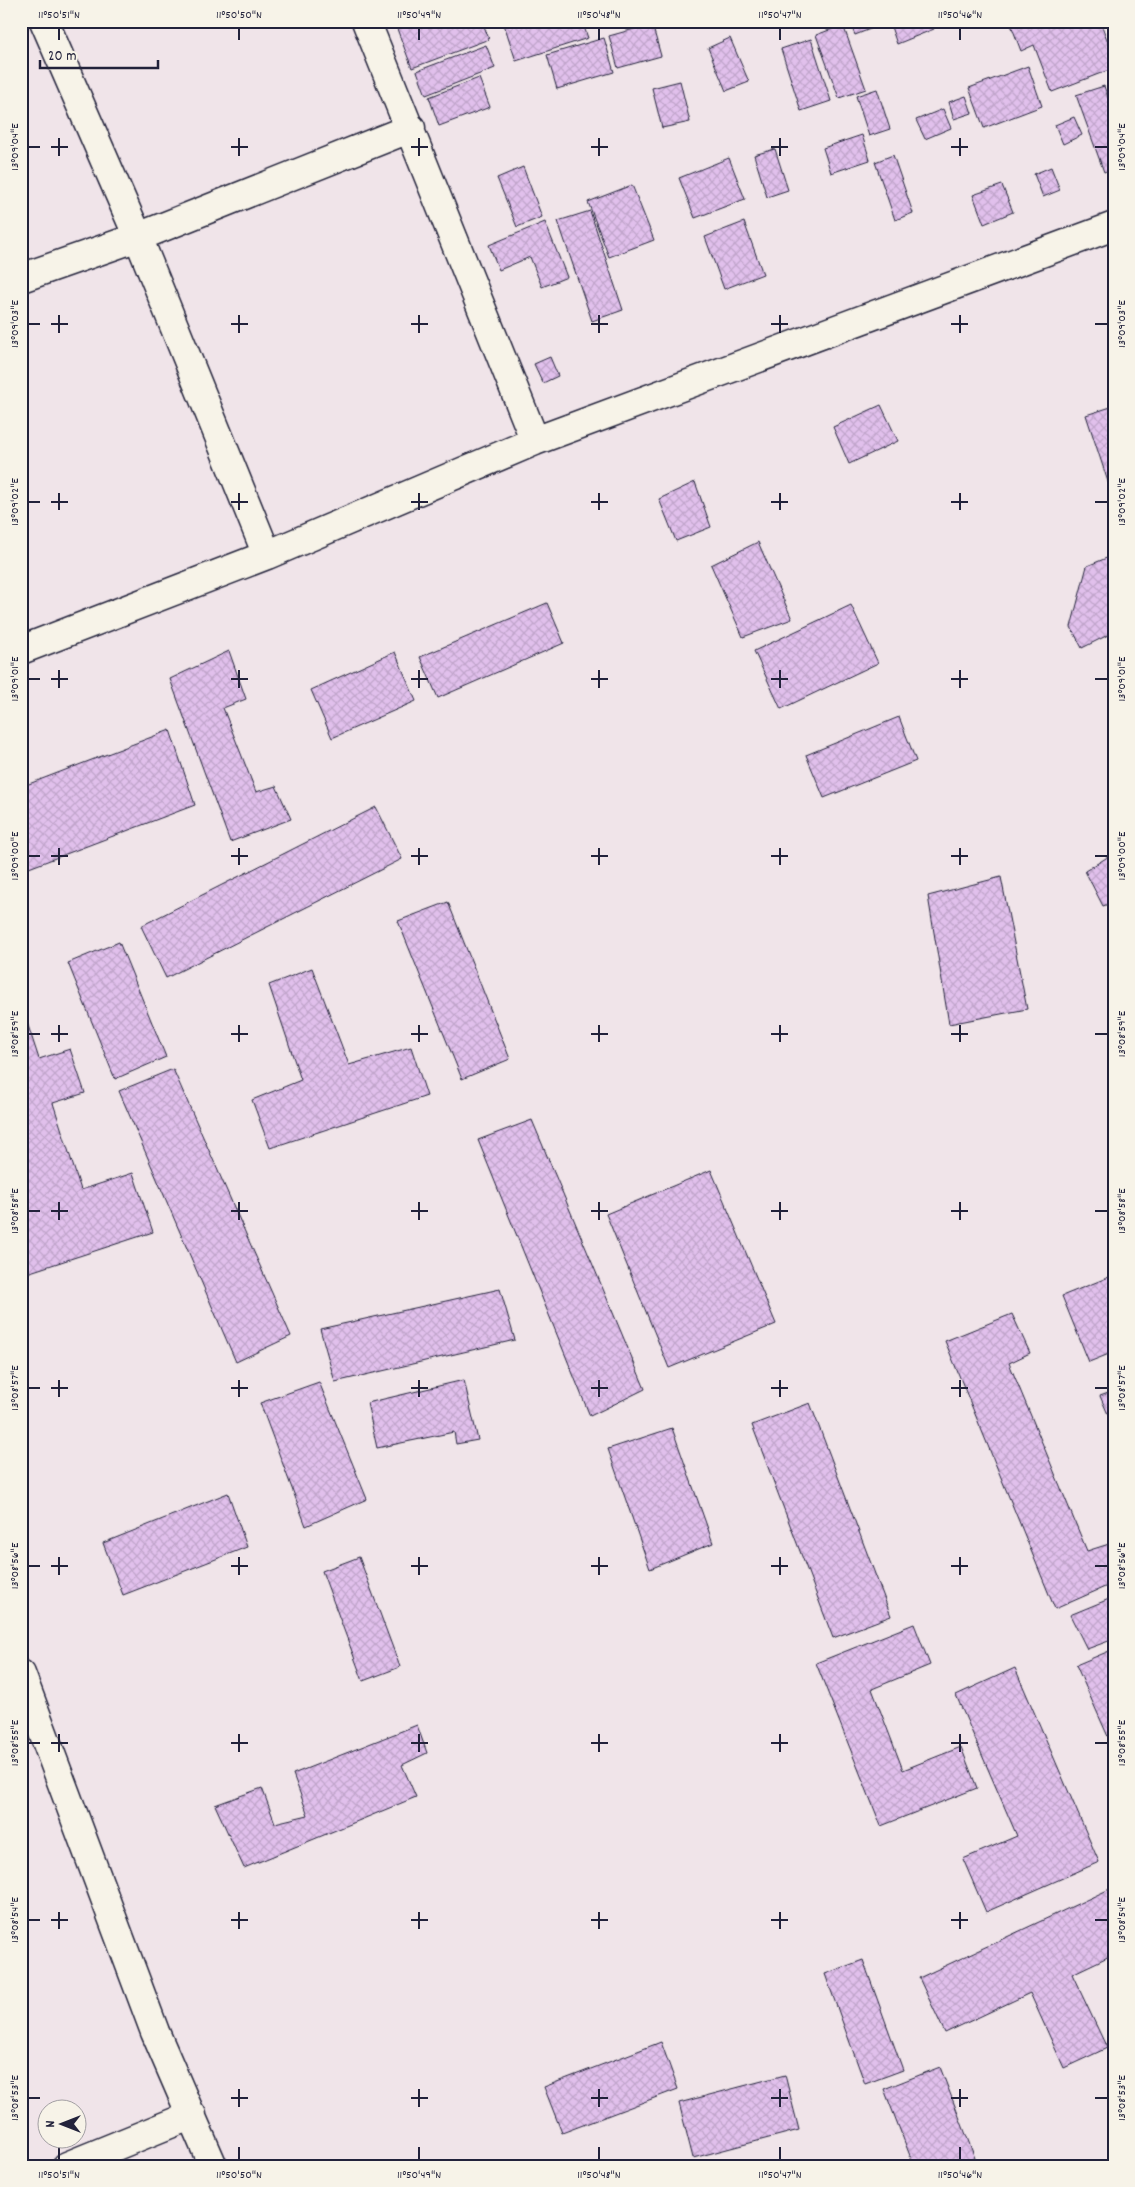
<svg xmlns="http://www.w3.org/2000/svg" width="1135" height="2187" font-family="Dekko,sans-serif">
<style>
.building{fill:url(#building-cross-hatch);stroke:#22223b}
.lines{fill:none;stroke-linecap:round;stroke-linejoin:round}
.minor-casing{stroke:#22223b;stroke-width:31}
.minor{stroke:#f7f3e8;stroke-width:28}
.ticks{fill:none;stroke:#22223b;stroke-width:2}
.neatline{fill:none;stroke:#22223b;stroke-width:2}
.ticks-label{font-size:12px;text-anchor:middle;fill:#22223b}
</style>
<defs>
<pattern id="building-cross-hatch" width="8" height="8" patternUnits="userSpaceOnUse" patternTransform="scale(1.25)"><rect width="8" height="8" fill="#e1c0ec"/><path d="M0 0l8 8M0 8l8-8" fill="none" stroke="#c1a5cb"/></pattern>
</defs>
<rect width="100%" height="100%" fill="#f0e4e9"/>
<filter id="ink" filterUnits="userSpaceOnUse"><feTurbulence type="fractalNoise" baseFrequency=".02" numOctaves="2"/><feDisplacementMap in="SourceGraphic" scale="10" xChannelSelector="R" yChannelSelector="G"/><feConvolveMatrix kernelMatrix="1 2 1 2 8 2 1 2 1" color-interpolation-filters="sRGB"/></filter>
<g filter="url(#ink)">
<path class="building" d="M 394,21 L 482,21 L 489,39 L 412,68 Z
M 503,21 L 522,21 L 523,24 L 533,21 L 582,21 L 588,38 L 516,61 Z
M 849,21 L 881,21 L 883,24 L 855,35 Z
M 889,21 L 931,21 L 934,29 L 897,44 Z
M 1013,21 L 1100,21 L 1114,58 L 1114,68 L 1052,92 L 1034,45 L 1021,51 L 1010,22 Z
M 652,24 L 661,56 L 618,68 L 609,36 Z
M 843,25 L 866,89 L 839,98 L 816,35 Z
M 604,38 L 614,72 L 557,89 L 547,55 Z
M 730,38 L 749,82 L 726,91 L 708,48 Z
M 811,39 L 831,101 L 801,111 L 781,49 Z
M 486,45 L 495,68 L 426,95 L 417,71 Z
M 1028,66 L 1042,106 L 984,128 L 969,88 Z
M 479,78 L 490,107 L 439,126 L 429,97 Z
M 680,81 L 690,122 L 662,128 L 652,88 Z
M 1104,86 L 1114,115 L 1114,168 L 1104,172 L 1076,95 Z
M 877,89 L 890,129 L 869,136 L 856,96 Z
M 966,96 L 972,113 L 954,119 L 949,102 Z
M 943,109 L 951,128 L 925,139 L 916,120 Z
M 1074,117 L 1082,135 L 1063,144 L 1055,125 Z
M 862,135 L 870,160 L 831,173 L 823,148 Z
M 775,149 L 788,190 L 767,197 L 754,155 Z
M 893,155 L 913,213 L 895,220 L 875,162 Z
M 729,158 L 745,199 L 695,218 L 679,178 Z
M 523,167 L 542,217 L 517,227 L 497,178 Z
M 1051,167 L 1060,190 L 1043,197 L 1034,174 Z
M 632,185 L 654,240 L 609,257 L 588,202 Z
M 1002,185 L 1013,212 L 984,224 L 973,195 Z
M 590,211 L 623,310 L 592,321 L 558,221 Z
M 545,222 L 567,277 L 542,287 L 530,257 L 499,270 L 489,245 Z
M 744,222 L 763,274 L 724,289 L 705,237 Z
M 550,357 L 558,376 L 543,383 L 534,364 Z
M 881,405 L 898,441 L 849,464 L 833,427 Z
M 1114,406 L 1114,500 L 1086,415 Z
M 695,482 L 711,527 L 676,541 L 659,499 Z
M 758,542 L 792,619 L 743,637 L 711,565 Z
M 1114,555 L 1114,632 L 1082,648 L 1071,627 L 1087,566 Z
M 547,603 L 564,643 L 438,698 L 420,657 Z
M 851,605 L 878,663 L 781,709 L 754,651 Z
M 229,651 L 246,699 L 223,708 L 256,792 L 276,786 L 291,819 L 230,842 L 170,679 Z
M 395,652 L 416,701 L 332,738 L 311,690 Z
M 899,717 L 916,761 L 824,798 L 806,755 Z
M 170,730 L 195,805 L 21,871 L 21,787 Z
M 376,807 L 402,859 L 166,978 L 141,926 Z
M 1111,855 L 1114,861 L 1114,902 L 1103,906 L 1085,871 Z
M 1001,877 L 1027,1009 L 949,1024 L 928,896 Z
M 448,902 L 510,1059 L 462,1079 L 398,921 Z
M 119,942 L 166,1057 L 115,1079 L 68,963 Z
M 312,968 L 349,1065 L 411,1047 L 427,1096 L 270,1148 L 252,1100 L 301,1080 L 269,985 Z
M 21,1004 L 39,1059 L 70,1049 L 85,1093 L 53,1103 L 81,1190 L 133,1173 L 153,1232 L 21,1275 Z
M 173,1069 L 291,1336 L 236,1362 L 119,1091 Z
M 532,1120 L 645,1389 L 590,1416 L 478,1140 Z
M 711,1170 L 776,1324 L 669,1368 L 606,1214 Z
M 1114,1275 L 1114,1352 L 1089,1362 L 1062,1296 Z
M 500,1289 L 515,1340 L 335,1382 L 320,1329 Z
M 1012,1314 L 1030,1353 L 1009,1363 L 1087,1551 L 1109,1544 L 1114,1555 L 1114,1583 L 1055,1609 L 945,1341 Z
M 464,1380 L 478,1440 L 456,1444 L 454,1432 L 377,1448 L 367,1403 Z
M 319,1382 L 367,1499 L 306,1526 L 260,1403 Z
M 1114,1391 L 1114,1428 L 1100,1396 Z
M 810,1403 L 891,1616 L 833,1638 L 752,1425 Z
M 672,1428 L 713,1543 L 650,1569 L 608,1449 Z
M 228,1493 L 247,1547 L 123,1595 L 103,1543 Z
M 359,1557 L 400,1667 L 363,1681 L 322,1571 Z
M 1114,1597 L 1114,1639 L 1087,1649 L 1070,1615 Z
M 914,1624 L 930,1665 L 872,1689 L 903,1770 L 961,1747 L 977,1788 L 881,1826 L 816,1663 Z
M 1114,1649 L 1114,1750 L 1076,1665 Z
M 1015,1668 L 1099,1862 L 986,1912 L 963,1859 L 1017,1836 L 956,1695 Z
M 417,1725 L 427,1753 L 402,1765 L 416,1797 L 244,1868 L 215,1805 L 262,1788 L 275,1823 L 308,1815 L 293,1774 Z
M 1114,1887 L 1114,1954 L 1072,1974 L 1107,2048 L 1064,2068 L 1030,1993 L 945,2033 L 919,1978 Z
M 863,1960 L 903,2070 L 865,2084 L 825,1974 Z
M 661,2042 L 678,2089 L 562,2133 L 544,2087 Z
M 940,2067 L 978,2166 L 914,2166 L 884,2089 Z
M 785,2075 L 799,2130 L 693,2158 L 679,2103 Z"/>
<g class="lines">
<g class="minor-casing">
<path id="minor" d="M 44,21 L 138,237 L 267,555
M 366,21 L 535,441
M 21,278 L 138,237 L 411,128
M 21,650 L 267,555 L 535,441 L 1114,226
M 21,1674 L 155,2032 L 213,2166
M 67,2166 L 192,2115"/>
</g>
<use href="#minor" class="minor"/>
</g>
</g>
<path class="ticks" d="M 59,28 L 59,40M 239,28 L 239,40M 419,28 L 419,40M 599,28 L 599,40M 780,28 L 780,40M 960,28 L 960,40M 59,138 L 59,156M 239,138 L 239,156M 419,138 L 419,156M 599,138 L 599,156M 780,138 L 780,156M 960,138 L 960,156M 28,147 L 40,147M 51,147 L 68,147M 231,147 L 248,147M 411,147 L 428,147M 591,147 L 608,147M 771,147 L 788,147M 951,147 L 968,147M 1095,147 L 1108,147M 59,315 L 59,333M 239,315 L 239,333M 419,315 L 419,333M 599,315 L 599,333M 780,315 L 780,333M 960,315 L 960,333M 28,324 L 40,324M 51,324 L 68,324M 231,324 L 248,324M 411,324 L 428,324M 591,324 L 608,324M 771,324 L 788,324M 951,324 L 968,324M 1095,324 L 1108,324M 59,493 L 59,510M 239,493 L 239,510M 419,493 L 419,510M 599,493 L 599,510M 780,493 L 780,510M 960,493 L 960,510M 28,502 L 40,502M 51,502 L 68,502M 231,502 L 248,502M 411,502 L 428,502M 591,502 L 608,502M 771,502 L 788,502M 951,502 L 968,502M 1095,502 L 1108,502M 59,670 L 59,688M 239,670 L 239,688M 419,670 L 419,688M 599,670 L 599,688M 780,670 L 780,688M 960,670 L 960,688M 28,679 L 40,679M 51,679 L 68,679M 231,679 L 248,679M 411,679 L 428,679M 591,679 L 608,679M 771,679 L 788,679M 951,679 L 968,679M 1095,679 L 1108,679M 59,848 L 59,865M 239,848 L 239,865M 419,848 L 419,865M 599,848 L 599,865M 780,848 L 780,865M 960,848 L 960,865M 28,856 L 40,856M 51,856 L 68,856M 231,856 L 248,856M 411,856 L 428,856M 591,856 L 608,856M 771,856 L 788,856M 951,856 L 968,856M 1095,856 L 1108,856M 59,1025 L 59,1042M 239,1025 L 239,1042M 419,1025 L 419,1042M 599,1025 L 599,1042M 780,1025 L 780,1042M 960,1025 L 960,1042M 28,1034 L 40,1034M 51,1034 L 68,1034M 231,1034 L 248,1034M 411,1034 L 428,1034M 591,1034 L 608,1034M 771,1034 L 788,1034M 951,1034 L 968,1034M 1095,1034 L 1108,1034M 59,1202 L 59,1220M 239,1202 L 239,1220M 419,1202 L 419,1220M 599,1202 L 599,1220M 780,1202 L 780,1220M 960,1202 L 960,1220M 28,1211 L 40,1211M 51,1211 L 68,1211M 231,1211 L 248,1211M 411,1211 L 428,1211M 591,1211 L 608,1211M 771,1211 L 788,1211M 951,1211 L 968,1211M 1095,1211 L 1108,1211M 59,1380 L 59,1397M 239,1380 L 239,1397M 419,1380 L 419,1397M 599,1380 L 599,1397M 780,1380 L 780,1397M 960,1380 L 960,1397M 28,1388 L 40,1388M 51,1388 L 68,1388M 231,1388 L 248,1388M 411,1388 L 428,1388M 591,1388 L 608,1388M 771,1388 L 788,1388M 951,1388 L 968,1388M 1095,1388 L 1108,1388M 59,1557 L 59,1575M 239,1557 L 239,1575M 419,1557 L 419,1575M 599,1557 L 599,1575M 780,1557 L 780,1575M 960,1557 L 960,1575M 28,1566 L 40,1566M 51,1566 L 68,1566M 231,1566 L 248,1566M 411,1566 L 428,1566M 591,1566 L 608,1566M 771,1566 L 788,1566M 951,1566 L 968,1566M 1095,1566 L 1108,1566M 59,1734 L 59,1752M 239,1734 L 239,1752M 419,1734 L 419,1752M 599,1734 L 599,1752M 780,1734 L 780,1752M 960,1734 L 960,1752M 28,1743 L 40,1743M 51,1743 L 68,1743M 231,1743 L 248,1743M 411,1743 L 428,1743M 591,1743 L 608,1743M 771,1743 L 788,1743M 951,1743 L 968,1743M 1095,1743 L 1108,1743M 59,1912 L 59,1929M 239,1912 L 239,1929M 419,1912 L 419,1929M 599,1912 L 599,1929M 780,1912 L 780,1929M 960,1912 L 960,1929M 28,1920 L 40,1920M 51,1920 L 68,1920M 231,1920 L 248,1920M 411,1920 L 428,1920M 591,1920 L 608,1920M 771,1920 L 788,1920M 951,1920 L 968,1920M 1095,1920 L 1108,1920M 239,2089 L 239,2107M 419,2089 L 419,2107M 599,2089 L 599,2107M 780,2089 L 780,2107M 960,2089 L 960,2107M 28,2098 L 40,2098M 231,2098 L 248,2098M 411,2098 L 428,2098M 591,2098 L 608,2098M 771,2098 L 788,2098M 951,2098 L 968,2098M 1095,2098 L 1108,2098M 59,2147 L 59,2160M 239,2147 L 239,2160M 419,2147 L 419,2160M 599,2147 L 599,2160M 780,2147 L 780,2160M 960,2147 L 960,2160"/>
<rect width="1135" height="2187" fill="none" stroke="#f7f3e8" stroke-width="55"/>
<g transform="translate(62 2124) rotate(270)"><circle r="24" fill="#f7f3e8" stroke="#a29fa3"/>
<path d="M0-4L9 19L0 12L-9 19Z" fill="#22223b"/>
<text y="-8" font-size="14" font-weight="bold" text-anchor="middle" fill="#22223b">N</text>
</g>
<path d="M40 60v8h118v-8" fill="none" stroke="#22223b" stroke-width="2.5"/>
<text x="48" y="60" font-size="15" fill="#22223b" stroke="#f7f3e8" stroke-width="4" paint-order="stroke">20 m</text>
<rect x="28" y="28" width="1080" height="2132" class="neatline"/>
<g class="ticks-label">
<text x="59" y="18">11°50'51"N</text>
<text x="239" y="18">11°50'50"N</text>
<text x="419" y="18">11°50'49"N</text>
<text x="599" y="18">11°50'48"N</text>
<text x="780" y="18">11°50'47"N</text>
<text x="960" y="18">11°50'46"N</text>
<text transform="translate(1121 147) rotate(-90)" y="4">13°09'04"E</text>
<text transform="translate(14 147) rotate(-90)" y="4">13°09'04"E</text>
<text transform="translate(1121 324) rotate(-90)" y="4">13°09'03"E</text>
<text transform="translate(14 324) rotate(-90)" y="4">13°09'03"E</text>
<text transform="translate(1121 502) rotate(-90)" y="4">13°09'02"E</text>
<text transform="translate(14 502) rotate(-90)" y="4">13°09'02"E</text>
<text transform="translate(1121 679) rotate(-90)" y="4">13°09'01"E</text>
<text transform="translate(14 679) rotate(-90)" y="4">13°09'01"E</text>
<text transform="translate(1121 856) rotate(-90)" y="4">13°09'00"E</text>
<text transform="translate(14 856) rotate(-90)" y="4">13°09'00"E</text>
<text transform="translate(1121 1034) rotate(-90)" y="4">13°08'59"E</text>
<text transform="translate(14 1034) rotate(-90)" y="4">13°08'59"E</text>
<text transform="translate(1121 1211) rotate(-90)" y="4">13°08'58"E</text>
<text transform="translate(14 1211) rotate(-90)" y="4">13°08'58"E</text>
<text transform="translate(14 1388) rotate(-90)" y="4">13°08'57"E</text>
<text transform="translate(1121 1388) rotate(-90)" y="4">13°08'57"E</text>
<text transform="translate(14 1566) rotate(-90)" y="4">13°08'56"E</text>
<text transform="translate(1121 1566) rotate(-90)" y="4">13°08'56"E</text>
<text transform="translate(14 1743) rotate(-90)" y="4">13°08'55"E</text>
<text transform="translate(1121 1743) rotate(-90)" y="4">13°08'55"E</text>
<text transform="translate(14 1920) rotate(-90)" y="4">13°08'54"E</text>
<text transform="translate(1121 1920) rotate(-90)" y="4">13°08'54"E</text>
<text transform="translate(14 2098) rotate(-90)" y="4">13°08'53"E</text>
<text transform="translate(1121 2098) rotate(-90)" y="4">13°08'53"E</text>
<text x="59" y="2178">11°50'51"N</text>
<text x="239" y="2178">11°50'50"N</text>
<text x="419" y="2178">11°50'49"N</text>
<text x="599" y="2178">11°50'48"N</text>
<text x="780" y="2178">11°50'47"N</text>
<text x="960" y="2178">11°50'46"N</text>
</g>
</svg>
